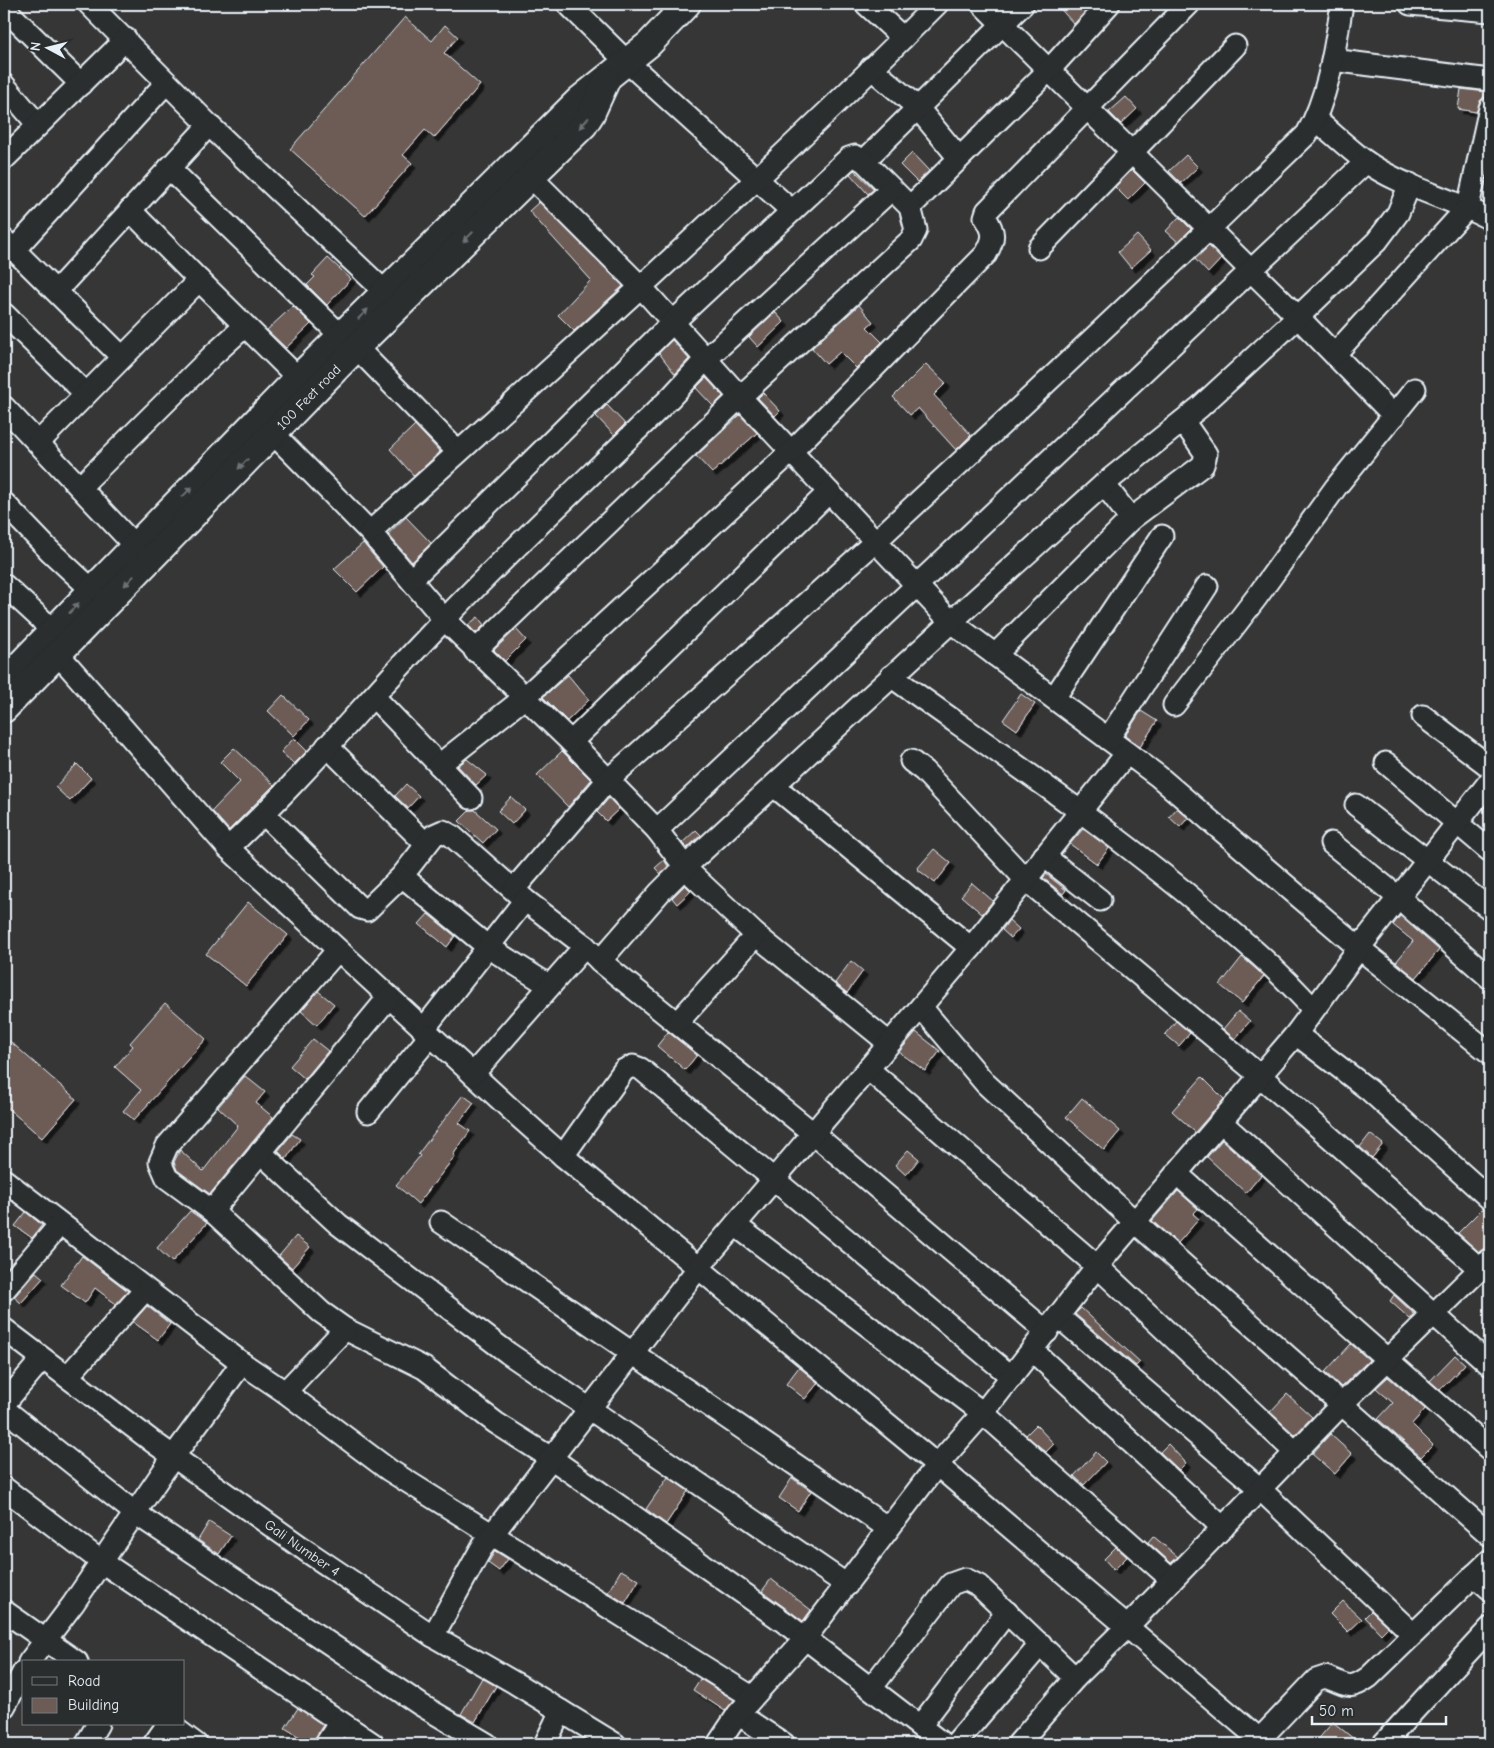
<svg xmlns="http://www.w3.org/2000/svg" width="1494" height="1748" font-family="'Comic Neue',sans-serif">
<style>
.building{fill:#6d5b56;stroke:#e8f1f8;filter:url(#shadow)}
.lines{fill:none;stroke-linecap:round;stroke-linejoin:round}
.minor-casing{stroke:#e8f1f8;stroke-width:25}
.tertiary-casing{stroke:#e8f1f8;stroke-width:30}
.minor{stroke:#2a2d2e;stroke-width:21}
.tertiary{stroke:#2a2d2e;stroke-width:26}
.oneway{fill:#6c7275}
.labels{text-anchor:middle;dominant-baseline:central;stroke-width:4;stroke-linejoin:round;paint-order:stroke}
.street-label{font-size:14px;fill:#e8f1f8;stroke:#2a2d2e}
</style>
<defs>
<filter id="shadow"><feDropShadow dx="4.5" dy="4.5" stdDeviation="0" flood-color="#0009"/></filter>
</defs>
<rect width="100%" height="100%" fill="#373636"/>
<filter id="ink" filterUnits="userSpaceOnUse"><feTurbulence type="fractalNoise" baseFrequency=".02" numOctaves="2"/><feDisplacementMap in="SourceGraphic" scale="10" xChannelSelector="R" yChannelSelector="G"/><feConvolveMatrix kernelMatrix="1 2 1 2 8 2 1 2 1" color-interpolation-filters="sRGB"/></filter>
<g filter="url(#ink)">
<path class="building" d="M 1056,4 L 1092,4 L 1074,24 Z
M 405,17 L 432,41 L 445,25 L 458,37 L 444,53 L 480,85 L 434,138 L 425,130 L 403,155 L 412,163 L 365,216 L 290,149 Z
M 1461,89 L 1486,92 L 1476,112 L 1458,109 Z
M 1126,97 L 1137,109 L 1121,124 L 1109,112 Z
M 912,153 L 929,171 L 917,182 L 900,165 Z
M 1186,155 L 1198,167 L 1181,183 L 1169,171 Z
M 854,170 L 874,189 L 868,194 L 850,174 Z
M 1132,170 L 1145,183 L 1128,200 L 1115,187 Z
M 539,202 L 623,286 L 574,331 L 558,315 L 591,280 L 529,211 Z
M 1179,217 L 1191,229 L 1178,242 L 1166,231 Z
M 1137,235 L 1151,250 L 1131,268 L 1118,252 Z
M 1209,246 L 1221,259 L 1208,273 L 1195,259 Z
M 328,258 L 351,279 L 327,305 L 307,285 L 315,277 L 312,275 Z
M 859,305 L 873,322 L 867,327 L 882,342 L 856,368 L 840,352 L 826,364 L 812,348 Z
M 293,306 L 311,324 L 286,348 L 267,330 Z
M 775,312 L 784,322 L 758,347 L 749,337 Z
M 672,340 L 689,359 L 675,374 L 659,353 Z
M 926,364 L 946,383 L 934,395 L 971,435 L 956,450 L 918,408 L 910,415 L 893,397 Z
M 706,378 L 723,396 L 713,406 L 696,388 Z
M 763,393 L 780,411 L 775,416 L 758,398 Z
M 607,405 L 625,424 L 614,435 L 596,416 Z
M 740,415 L 757,433 L 712,473 L 696,456 Z
M 415,425 L 440,452 L 414,476 L 390,449 Z
M 406,517 L 431,543 L 412,562 L 388,534 Z
M 363,543 L 383,567 L 357,592 L 334,569 Z
M 478,617 L 484,625 L 476,633 L 468,625 Z
M 516,629 L 526,640 L 505,661 L 494,650 Z
M 568,675 L 589,700 L 567,721 L 543,697 Z
M 1021,694 L 1035,704 L 1017,730 L 1003,720 Z
M 283,695 L 309,720 L 294,736 L 268,711 Z
M 1141,711 L 1157,721 L 1140,747 L 1125,736 Z
M 294,738 L 307,751 L 294,764 L 281,752 Z
M 234,748 L 274,785 L 229,830 L 212,811 L 240,782 L 220,762 Z
M 562,751 L 591,780 L 568,807 L 537,775 Z
M 467,759 L 487,775 L 476,785 L 458,766 Z
M 77,764 L 91,778 L 70,801 L 55,787 Z
M 406,784 L 419,796 L 408,808 L 395,796 Z
M 511,797 L 525,810 L 512,824 L 498,811 Z
M 609,798 L 619,809 L 606,821 L 597,812 Z
M 1177,808 L 1188,818 L 1180,827 L 1169,817 Z
M 470,810 L 475,810 L 496,829 L 483,843 L 459,821 Z
M 1083,829 L 1109,848 L 1097,864 L 1070,844 Z
M 696,830 L 701,835 L 687,848 L 682,843 Z
M 934,849 L 951,863 L 935,883 L 917,869 Z
M 664,860 L 668,866 L 661,874 L 655,868 Z
M 1046,874 L 1066,890 L 1063,894 L 1043,878 Z
M 972,883 L 993,901 L 982,914 L 961,896 Z
M 685,885 L 691,891 L 677,904 L 672,898 Z
M 248,902 L 288,935 L 246,986 L 206,954 Z
M 428,914 L 455,936 L 447,947 L 419,924 Z
M 1400,916 L 1439,950 L 1416,978 L 1396,962 L 1413,941 L 1393,925 Z
M 1009,920 L 1019,929 L 1011,938 L 1002,930 Z
M 1242,957 L 1264,976 L 1242,1003 L 1220,985 Z
M 851,961 L 863,971 L 847,993 L 835,983 Z
M 318,991 L 334,1004 L 317,1025 L 301,1011 Z
M 165,1003 L 206,1039 L 134,1120 L 123,1111 L 141,1090 L 115,1067 L 133,1046 L 130,1043 Z
M 1238,1011 L 1250,1021 L 1235,1039 L 1223,1029 Z
M 1176,1021 L 1190,1033 L 1179,1046 L 1165,1034 Z
M 668,1032 L 697,1055 L 685,1070 L 657,1046 Z
M 916,1032 L 940,1051 L 925,1071 L 899,1052 Z
M 4,1036 L 76,1099 L 42,1138 L 4,1105 Z
M 313,1039 L 328,1051 L 305,1079 L 290,1066 Z
M 245,1076 L 265,1092 L 256,1103 L 273,1117 L 210,1194 L 177,1170 L 174,1162 L 180,1150 L 203,1171 L 238,1126 L 218,1107 Z
M 1202,1077 L 1224,1099 L 1195,1132 L 1172,1111 Z
M 463,1095 L 474,1103 L 459,1123 L 470,1131 L 453,1155 L 455,1156 L 418,1204 L 396,1185 L 420,1156 L 418,1154 Z
M 1082,1098 L 1120,1131 L 1104,1150 L 1066,1117 Z
M 292,1134 L 300,1139 L 286,1159 L 278,1151 Z
M 1370,1134 L 1383,1144 L 1372,1158 L 1360,1147 Z
M 1222,1140 L 1261,1175 L 1246,1193 L 1207,1157 Z
M 908,1150 L 919,1159 L 906,1175 L 895,1165 Z
M 1178,1191 L 1198,1209 L 1193,1214 L 1199,1219 L 1178,1243 L 1152,1221 Z
M 1482,1209 L 1490,1211 L 1490,1244 L 1479,1252 L 1458,1233 Z
M 190,1211 L 207,1223 L 172,1262 L 157,1248 Z
M 26,1212 L 42,1225 L 32,1238 L 15,1226 Z
M 296,1236 L 310,1247 L 292,1268 L 279,1256 Z
M 82,1256 L 128,1291 L 116,1304 L 95,1288 L 85,1303 L 61,1285 Z
M 36,1272 L 43,1278 L 21,1303 L 14,1297 Z
M 1394,1295 L 1415,1315 L 1410,1319 L 1390,1301 Z
M 147,1306 L 170,1324 L 158,1340 L 133,1322 Z
M 1081,1308 L 1140,1362 L 1136,1366 L 1075,1314 Z
M 1351,1344 L 1369,1360 L 1341,1387 L 1325,1372 Z
M 1455,1355 L 1465,1364 L 1440,1390 L 1430,1381 Z
M 799,1367 L 818,1383 L 805,1399 L 786,1384 Z
M 1388,1377 L 1425,1409 L 1412,1424 L 1433,1445 L 1421,1457 L 1378,1419 L 1393,1403 L 1376,1388 Z
M 1287,1394 L 1312,1417 L 1295,1435 L 1270,1412 Z
M 1036,1425 L 1054,1444 L 1046,1452 L 1026,1435 Z
M 1330,1434 L 1352,1454 L 1335,1474 L 1312,1454 Z
M 1168,1444 L 1186,1463 L 1179,1470 L 1160,1452 Z
M 1096,1452 L 1106,1462 L 1084,1485 L 1074,1476 Z
M 668,1477 L 688,1491 L 666,1524 L 646,1509 Z
M 792,1478 L 811,1491 L 798,1511 L 779,1498 Z
M 209,1522 L 231,1536 L 219,1554 L 198,1540 Z
M 1153,1536 L 1178,1557 L 1171,1563 L 1148,1542 Z
M 1116,1547 L 1127,1557 L 1114,1570 L 1104,1559 Z
M 495,1551 L 508,1559 L 499,1571 L 488,1563 Z
M 621,1570 L 639,1580 L 625,1603 L 608,1592 Z
M 771,1579 L 811,1610 L 803,1621 L 762,1591 Z
M 1343,1601 L 1362,1619 L 1348,1632 L 1330,1614 Z
M 1371,1611 L 1388,1627 L 1381,1634 L 1365,1617 Z
M 482,1678 L 496,1686 L 475,1722 L 461,1714 Z
M 700,1679 L 734,1700 L 725,1711 L 693,1690 Z
M 298,1708 L 323,1725 L 311,1744 L 285,1728 Z
M 1333,1722 L 1360,1744 L 1314,1744 Z"/>
<g class="lines">
<g class="minor-casing">
<g id="minor">
<path d="M 89,4 L 209,125 L 397,303"/>
<path d="M 568,4 L 627,62 L 792,211"/>
<path d="M 866,4 L 903,38"/>
<path d="M 982,4 L 1298,317 L 1394,416"/>
<path d="M 1410,4 L 1490,11"/>
<path d="M 4,8 L 81,84"/>
<path d="M 1332,60 L 1490,80"/>
<path d="M 871,68 L 917,107 L 959,158"/>
<path d="M 4,85 L 38,125"/>
<path d="M 1315,119 C 1332,133 1348,148 1365,161 C 1401,187 1451,198 1490,219"/>
<path d="M 4,159 L 126,39"/>
<path d="M 864,161 L 1023,4"/>
<path d="M 521,167 L 642,288 L 740,397 L 951,622 L 1158,776 L 1359,948 L 1490,1053"/>
<path d="M 169,168 L 341,336"/>
<path d="M 910,207 L 1050,69 L 1109,4"/>
<path d="M 130,210 L 199,280"/>
<path d="M 4,240 L 122,357"/>
<path d="M 1039,248 L 1235,46"/>
<path d="M 14,250 L 166,83"/>
<path d="M 57,290 L 209,125"/>
<path d="M 4,314 L 86,394"/>
<path d="M 357,348 L 458,452"/>
<path d="M 1335,354 L 1468,207 L 1490,108"/>
<path d="M 4,407 L 135,546"/>
<path d="M 262,422 L 370,532 L 444,619 L 571,742 L 657,830 L 688,871 L 756,935 L 889,1043"/>
<path d="M 38,443 L 199,280 L 298,378"/>
<path d="M 1104,484 L 1131,519"/>
<path d="M 80,487 L 213,355 L 245,326"/>
<path d="M 4,503 L 50,551 L 91,589"/>
<path d="M 370,532 C 562,359 755,187 937,4"/>
<path d="M 411,580 L 672,323 L 849,158 L 855,156 L 864,161 L 910,207 L 916,230 L 911,240 L 740,397 L 475,651"/>
<path d="M 4,585 L 41,619 L 51,632 L 58,654 L 228,848 L 517,1115 L 563,1156 L 937,1465 L 1265,1744"/>
<path d="M 995,655 L 1131,519 L 1203,465 L 1206,454 L 1183,421"/>
<path d="M 891,676 C 994,750 1101,822 1199,904 C 1239,937 1279,970 1313,1009"/>
<path d="M 374,697 L 471,798"/>
<path d="M 1054,698 L 1162,536"/>
<path d="M 1174,705 L 1256,598 L 1336,487 L 1415,389"/>
<path d="M 1423,716 L 1490,767"/>
<path d="M 1108,739 L 1207,586"/>
<path d="M 571,742 L 829,492"/>
<path d="M 327,746 L 426,844"/>
<path d="M 911,761 L 924,771 L 1025,879 L 1259,1075 L 1480,1269"/>
<path d="M 1386,763 L 1490,851"/>
<path d="M 439,765 L 524,698 L 791,452 L 986,254 C 995,238 995,232 985,217 L 987,211 L 1189,4"/>
<path d="M 774,786 L 971,948"/>
<path d="M 1356,805 L 1490,909"/>
<path d="M 265,815 L 360,908 L 367,910 L 402,876 L 434,835 L 443,831 L 452,836 L 525,900 L 585,946"/>
<path d="M 657,830 L 1366,162"/>
<path d="M 1331,843 L 1398,897 L 1490,978"/>
<path d="M 228,848 C 305,777 371,695 444,620 C 517,543 596,471 671,397 L 706,359 L 892,189"/>
<path d="M 1044,856 L 1100,900"/>
<path d="M 402,876 L 488,947 L 550,986"/>
<path d="M 514,889 L 607,781 L 876,541 L 1030,398 L 1209,229 L 1307,134 C 1329,95 1335,47 1342,4"/>
<path d="M 337,951 L 167,1146 L 160,1162 L 167,1178 L 212,1211 L 321,1312 L 345,1329 L 424,1368 L 496,1423 L 551,1458 L 784,1622 L 943,1744"/>
<path d="M 600,961 L 814,1134 L 1047,1332"/>
<path d="M 921,1007 L 985,1083 L 1135,1222 L 1490,1535"/>
<path d="M 677,1023 L 756,935"/>
<path d="M 423,1030 L 525,900"/>
<path d="M 1296,1034 L 1369,1090 L 1490,1199"/>
<path d="M 868,1069 L 1097,1266 L 1295,1452"/>
<path d="M 473,1074 L 585,946 L 600,961 L 660,892 L 685,867 L 951,622 L 1104,484 L 1200,407 L 1298,317 L 1377,241 L 1398,213 L 1410,184"/>
<path d="M 368,1112 L 430,1036"/>
<path d="M 1220,1121 L 1490,1365"/>
<path d="M 260,1152 L 338,1224 L 508,1353 L 847,1585"/>
<path d="M 563,1156 L 624,1070 L 633,1066 L 641,1069 L 1012,1377"/>
<path d="M 1176,1173 L 1490,1450"/>
<path d="M 4,1180 L 242,1363 L 285,1392 L 389,1470 L 752,1697"/>
<path d="M 212,1211 L 388,998"/>
<path d="M 441,1222 L 888,1528"/>
<path d="M 735,1225 L 983,1413 L 1172,1580"/>
<path d="M 4,1290 L 60,1224"/>
<path d="M 1059,1317 L 1260,1489 L 1412,1633"/>
<path id="s1" d="M 4,1329 L 153,1442 L 308,1552 L 433,1636 L 515,1683 L 615,1744"/>
<path d="M 1032,1350 L 1223,1528"/>
<path d="M 67,1377 L 145,1290"/>
<path d="M 285,1392 L 345,1329"/>
<path d="M 4,1404 L 42,1359"/>
<path d="M 4,1409 L 135,1513 L 421,1705 L 487,1744"/>
<path d="M 4,1488 L 102,1562 L 373,1744"/>
<path d="M 1474,1575 L 1490,1589"/>
<path d="M 4,1611 L 77,1662"/>
<path d="M 433,1636 L 481,1549 L 699,1267 L 971,948 L 1127,753"/>
<path d="M 29,1662 L 73,1604 L 173,1457 L 242,1363"/>
<path d="M 872,1687 L 951,1584 L 965,1579 L 979,1586 L 1075,1678"/>
<path d="M 4,1707 L 24,1671"/>
<path d="M 738,1714 L 784,1744"/>
<path d="M 169,1724 L 196,1744"/>
<path d="M 920,1726 L 1007,1612"/>
<path d="M 1259,1740 L 1316,1680 L 1325,1677 C 1347,1684 1348,1692 1369,1677 L 1490,1560"/>
<path d="M 86,1744 L 98,1724"/>
<path d="M 154,1744 L 168,1724"/>
<path d="M 326,1744 L 340,1722"/>
<path d="M 545,1744 L 561,1711"/>
<path d="M 718,1744 L 738,1714 L 804,1640 L 937,1465 L 983,1413 L 1097,1266 L 1296,1034 L 1359,948 L 1490,781"/>
<path d="M 955,1744 L 1041,1644"/>
<path d="M 1018,1744 L 1075,1678 L 1126,1628 L 1342,1404 L 1490,1259"/>
<path d="M 1383,1744 L 1490,1628"/>
</g>
</g>
<g class="tertiary-casing">
<g id="tertiary">
<path d="M 4,681 L 298,378 L 579,100 L 649,44 L 687,4"/>
<path id="s2" d="M 4,709 L 363,341 L 584,125 L 591,114 L 606,81"/>
</g>
</g>
<use href="#minor" class="minor"/>
<use href="#tertiary" class="tertiary"/>
</g>
<defs><path id="oneway-solid" d="M-6-.8H1V-3.2L6.5 0L1 3.2V.8H-6Z" transform="scale(1.25)"/></defs>
<g class="oneway">
<use href="#oneway-solid" transform="translate(584 123) rotate(131)"/>
<use href="#oneway-solid" transform="translate(468 237) rotate(135)"/>
<use href="#oneway-solid" transform="translate(363 314) rotate(-45)"/>
<use href="#oneway-solid" transform="translate(243 464) rotate(134)"/>
<use href="#oneway-solid" transform="translate(187 492) rotate(-46)"/>
<use href="#oneway-solid" transform="translate(129 581) rotate(134)"/>
<use href="#oneway-solid" transform="translate(74 608) rotate(-47)"/>
</g>
</g>
<g class="labels">
<g class="street-label">
<text stroke="none"><textPath href="#s2" startOffset="436">100 Feet road</textPath></text>
<text stroke="none"><textPath href="#s1" startOffset="370">Gali Number 4</textPath></text>
</g>
</g>
<rect width="1494" height="1748" fill="none" stroke="#2a2d2e" stroke-width="20"/>
<rect x="10" y="10" width="1474" height="1728" fill="none" stroke="#e8f1f8" stroke-width="2" filter="url(#ink)"/>
<rect x="22" y="1660" width="162" height="65" fill="#2a2d2e" stroke="#767b7f"/>
<rect x="32" y="1677" width="25" height="8" fill="#2a2d2e" stroke="#767b7f"/>
<text x="68" y="1686" font-size="15" fill="#e8f1f8">Road</text>
<rect x="32" y="1698" width="25" height="15" fill="#6d5b56" stroke="#767b7f"/>
<text x="68" y="1710" font-size="15" fill="#e8f1f8">Building</text>
<g transform="translate(48 48) rotate(277)" stroke="#2a2d2e" stroke-width="4" paint-order="stroke">
<path d="M0-4L9 19L0 12L-9 19Z" fill="#e8f1f8"/>
<text y="-8" font-size="14" font-weight="bold" text-anchor="middle" fill="#e8f1f8">N</text>
</g>
<path d="M1312 1716v8h134v-8" fill="none" stroke="#e8f1f8" stroke-width="2.5"/>
<text x="1319" y="1716" font-size="15" fill="#e8f1f8" stroke="#2a2d2e" stroke-width="4" paint-order="stroke">50 m</text>
</svg>
